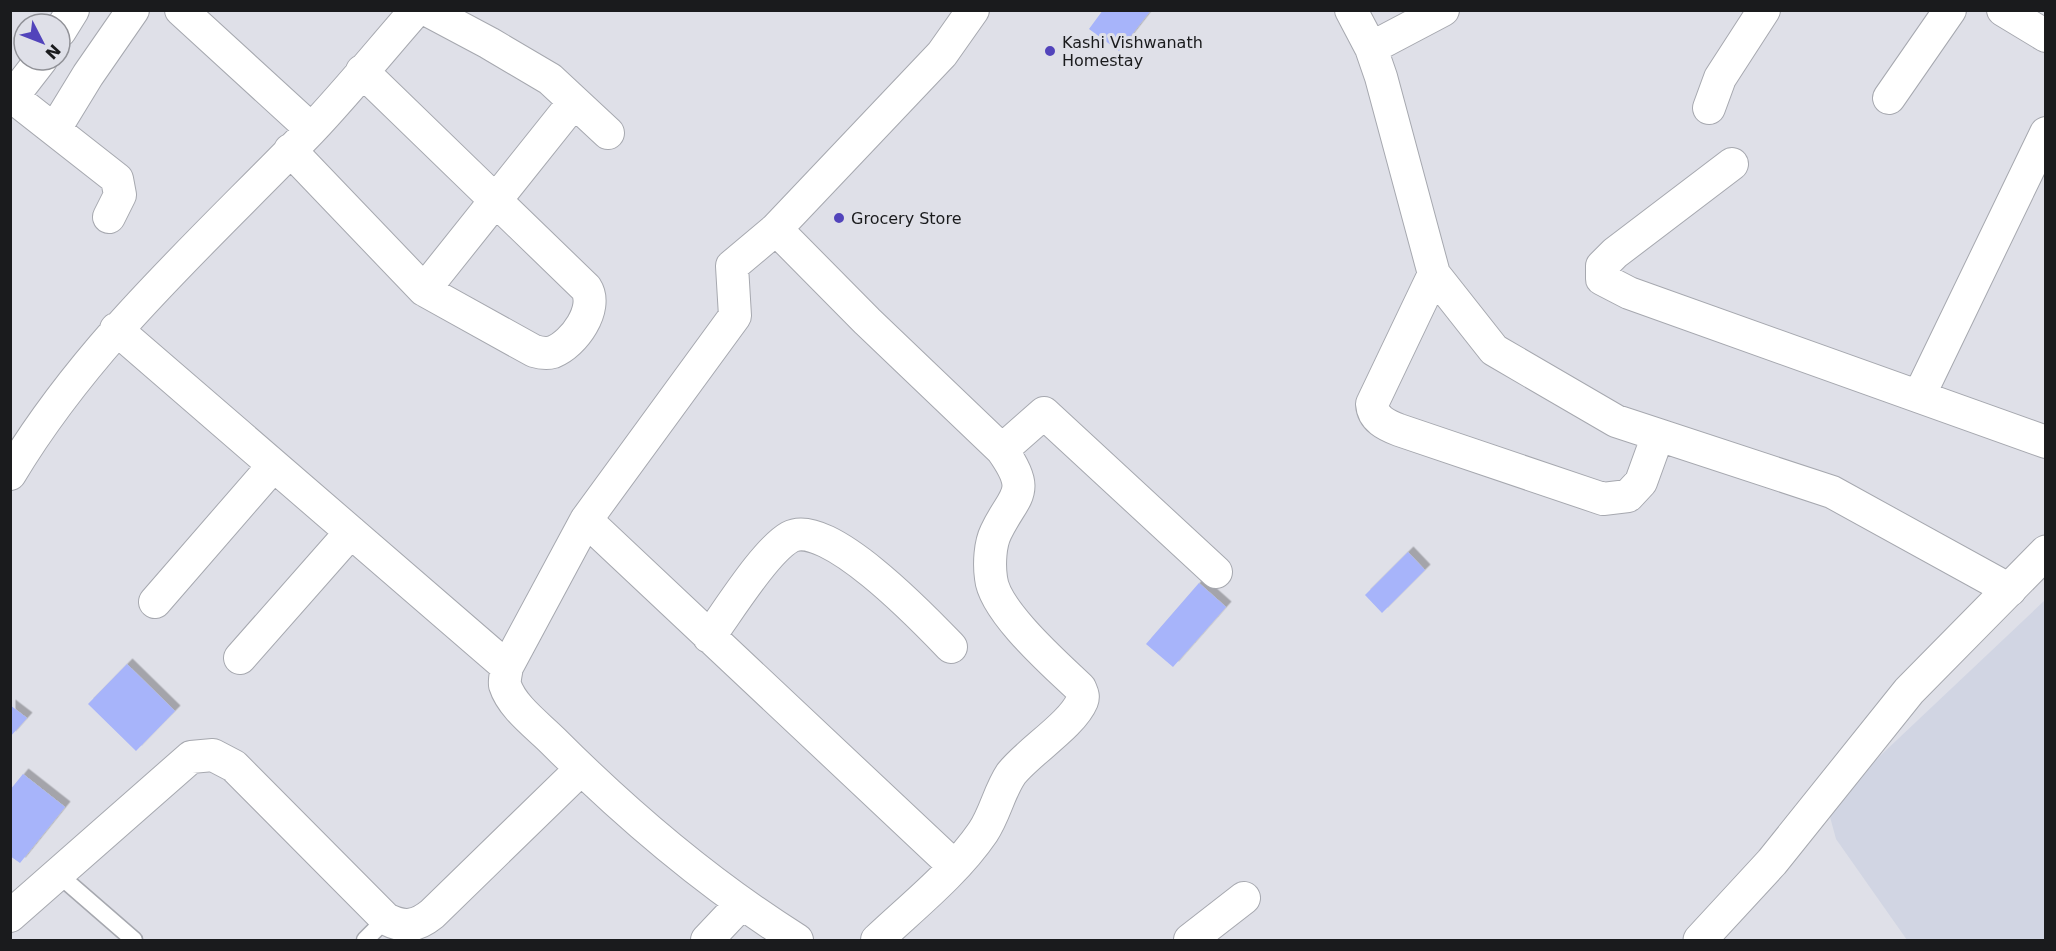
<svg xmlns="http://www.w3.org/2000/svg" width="2056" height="951" font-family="'DejaVu Sans',sans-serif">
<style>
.built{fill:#d1d5e3}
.building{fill:#a7b4fa;filter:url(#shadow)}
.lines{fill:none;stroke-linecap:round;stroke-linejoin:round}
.service-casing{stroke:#a6a8af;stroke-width:19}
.minor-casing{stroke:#a6a8af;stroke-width:34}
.tertiary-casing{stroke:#a6a8af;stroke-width:35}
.service{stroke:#fff;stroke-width:16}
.minor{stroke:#fff;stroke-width:32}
.tertiary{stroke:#fff;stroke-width:33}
.poi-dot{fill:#5244bb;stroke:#dfe0e8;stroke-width:2}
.labels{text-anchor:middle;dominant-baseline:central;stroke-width:6;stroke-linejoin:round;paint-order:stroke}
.poi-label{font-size:16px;fill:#1a1b1d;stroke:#dfe0e8;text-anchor:start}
</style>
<defs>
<filter id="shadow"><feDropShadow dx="5.5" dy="-5.5" stdDeviation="0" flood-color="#0004"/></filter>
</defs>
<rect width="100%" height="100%" fill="#dfe0e8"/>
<path class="built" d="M 2045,600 L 2045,940 L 1907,940 L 1836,839 L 1827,806 Z"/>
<path class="building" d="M 1103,10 L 1151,10 L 1119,51 L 1089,29 Z
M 1408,552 L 1425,570 L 1382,613 L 1365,595 Z
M 1199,583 L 1226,607 L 1173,667 L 1146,644 Z
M 127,664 L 175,711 L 136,751 L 88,704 Z
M 10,705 L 27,718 L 10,737 Z
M 23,774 L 65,807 L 20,863 L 10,856 L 10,790 Z"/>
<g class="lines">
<g class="service-casing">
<path id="service" d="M 58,874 L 134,940
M 365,940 L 386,919"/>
</g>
<g class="minor-casing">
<path id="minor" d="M 181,10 L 311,129
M 427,10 L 489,43 L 550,79 L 608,133
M 1351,10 L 1371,48 L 1381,77 L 1434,274 L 1494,350 L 1616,421 L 1832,492 L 2010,590
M 2003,10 L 2046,36
M 60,31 L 73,10
M 1371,48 L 1443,10
M 10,95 L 117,179 L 120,195 L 109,217
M 1889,98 L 1950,10
M 10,100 L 41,60
M 1709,108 L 1720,78 L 1764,10
M 55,129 L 88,75 L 133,10
M 290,150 L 424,290 L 534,351 C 541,353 546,354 553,352 C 574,344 599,308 586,288 L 362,71
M 1732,164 L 1615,253 L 1602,266 L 1602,279 L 1629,293 L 2046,442
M 776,229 L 867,321 L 1002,450 C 1033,494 1014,494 996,532 C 990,544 989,564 991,578 C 994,611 1056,665 1080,688 C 1082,693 1084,696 1082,701 C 1072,725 1028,752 1011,774 C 999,792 995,814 983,832 C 955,873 913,906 877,940
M 1434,274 L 1372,404 C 1373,419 1386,425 1399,430 L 1603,499 L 1628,496 L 1641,482 L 1658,435
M 424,290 L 574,102
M 116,329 L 507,667
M 1919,396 L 2046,133
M 1002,450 L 1044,413 L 1216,572
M 10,474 C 89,342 205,240 311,130 C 347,92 381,50 416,10
M 586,520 L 735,316 L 732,266 L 776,229 L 942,54 L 973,10
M 155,602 L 273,466
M 709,637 C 727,613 765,551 790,537 C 827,517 925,620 951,647
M 240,658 L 351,532
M 10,916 L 191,757 L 213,755 L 234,766 L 386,919 C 404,928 416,927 432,914 L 581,769
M 707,940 L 741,904
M 797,940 C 708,884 627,815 553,741 C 537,725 512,707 505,685 C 504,681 506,673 507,667 L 586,520 L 954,866
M 1190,940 L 1244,898"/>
</g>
<g class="tertiary-casing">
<path id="tertiary" d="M 1700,940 L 1772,862 L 1909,691 L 2046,552"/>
</g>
<use href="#service" class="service"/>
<use href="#minor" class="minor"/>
<use href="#tertiary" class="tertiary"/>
</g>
<g class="poi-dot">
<circle cx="1050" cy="51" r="6"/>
<circle cx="839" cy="218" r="6"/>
</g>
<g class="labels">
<g class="poi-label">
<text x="1062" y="42">Kashi Vishwanath<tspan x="1062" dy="18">Homestay</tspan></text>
<text x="851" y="218">Grocery Store</text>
</g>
</g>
<rect width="2056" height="951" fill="none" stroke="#1a1b1d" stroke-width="24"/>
<g transform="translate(42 42) rotate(132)"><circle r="28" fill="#dfe0e8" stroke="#909197" stroke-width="1.5"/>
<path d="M0-4.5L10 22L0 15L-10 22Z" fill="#5244bb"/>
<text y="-9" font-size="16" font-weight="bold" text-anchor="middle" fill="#1a1b1d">N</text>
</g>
</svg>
